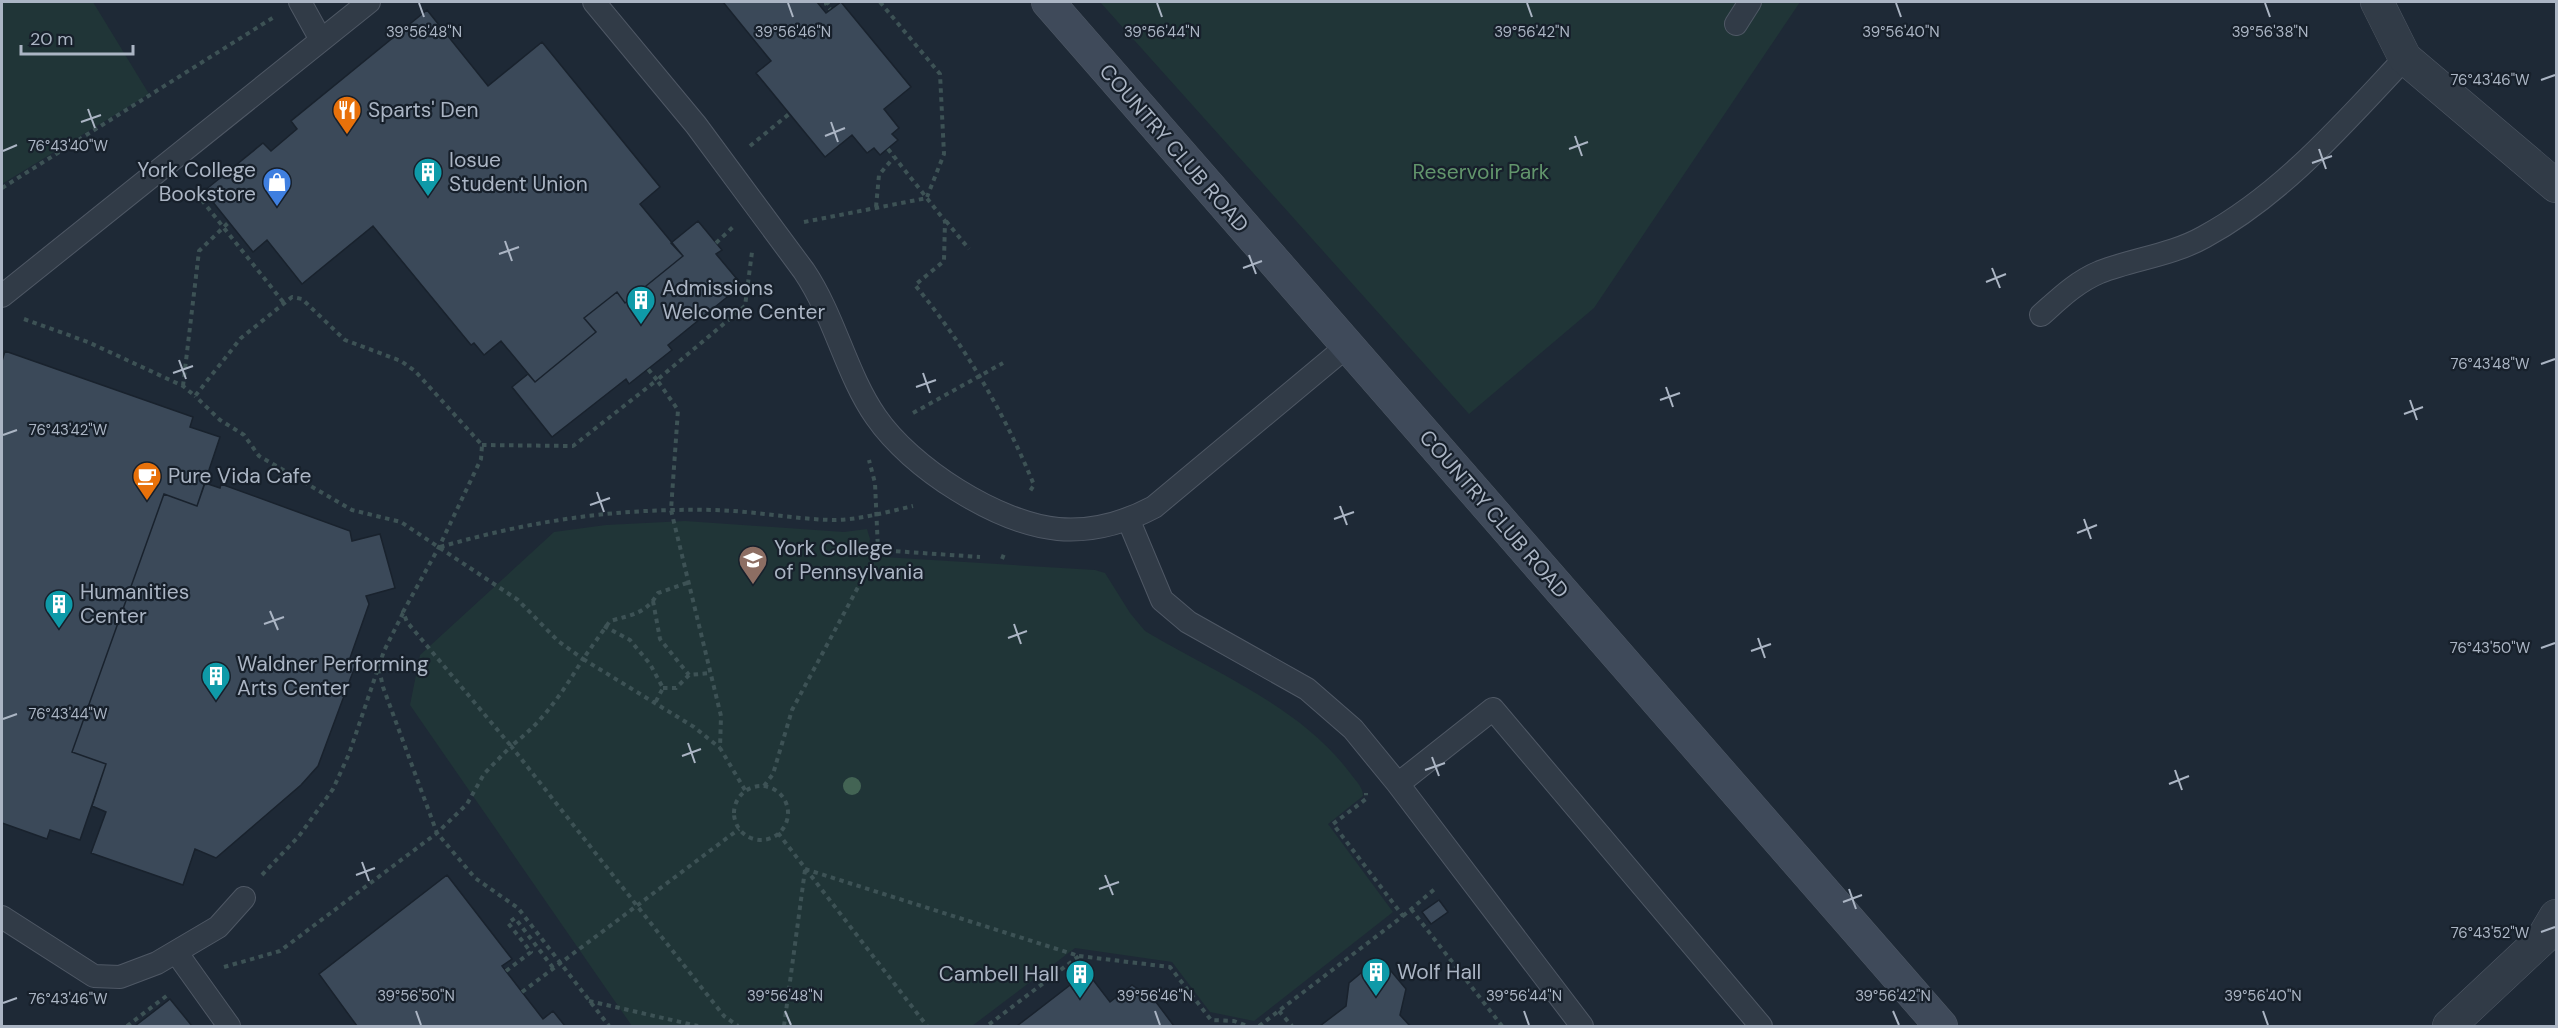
<svg xmlns="http://www.w3.org/2000/svg" width="2558" height="1028" font-family="'DM Sans',sans-serif">
<style>
.green{fill:#203537}
.building{fill:#3b4959;stroke:#19222d;stroke-width:1.5}
.lines{fill:none;stroke-linecap:round;stroke-linejoin:round}
.service-casing{stroke:#4f5865;stroke-width:24}
.minor-casing{stroke:#4f5865;stroke-width:34}
.secondary-casing{stroke:#4f5865;stroke-width:34}
.path{stroke:#3d5255;stroke-width:4;stroke-dasharray:4.5 4.5;stroke-linecap:butt}
.service{stroke:#313b47;stroke-width:22}
.minor{stroke:#313b47;stroke-width:33}
.secondary{stroke:#3f4a5a;stroke-width:33}
.tree{fill:#436454}
.ticks{fill:none;stroke:#abb5c4;stroke-width:2}
.labels{text-anchor:middle;dominant-baseline:central;stroke-width:4.5;stroke-linejoin:round;paint-order:stroke}
.poi-label{font-size:21px;fill:#abb5c4;stroke:#17202b;text-anchor:start}
.street-label{font-size:21px;fill:#abb5c4;stroke:#17202b}
.park-label{font-size:21px;fill:#62956c;stroke:#17202b}
.ticks-label{font-size:15px;text-anchor:middle;fill:#abb5c4;stroke:#17202b;stroke-width:4.5;stroke-linejoin:round;paint-order:stroke}
</style>
<rect width="100%" height="100%" fill="#1e2936"/>
<path class="green" d="M 2,2 L 93,2 L 149,94 L 2,184 Z
M 1100,2 L 1800,2 L 1594,308 L 1469,414 Z
M 685,521 L 844,532 L 867,529 L 870,539 L 867,556 L 1095,570 L 1105,573 L 1130,613 L 1145,631 C 1215,673 1300,706 1350,773 C 1356,781 1363,787 1363,796 L 1328,824 L 1393,912 L 1254,1021 L 1210,1012 L 1172,962 L 1075,948 L 972,1026 L 632,1026 L 410,705 L 420,655 L 554,532 L 606,525 Z"/>
<path class="building" d="M 723,2 L 817,2 L 826,13 L 841,2 L 911,87 L 884,109 L 899,128 L 892,134 L 898,140 L 880,155 L 874,148 L 867,153 L 852,135 L 825,157 L 756,73 L 771,61 Z
M 427,10 L 488,86 L 542,42 L 660,187 L 640,204 L 683,256 L 625,303 L 617,292 L 584,318 L 596,332 L 535,382 L 501,341 L 484,355 L 474,343 L 471,345 L 373,226 L 302,284 L 267,240 L 253,252 L 204,191 L 263,143 L 271,151 L 297,129 L 291,121 Z
M 698,221 L 722,250 L 716,254 L 742,285 L 668,345 L 672,350 L 629,384 L 626,379 L 552,437 L 512,387 L 528,374 L 535,382 L 596,332 L 584,318 L 617,292 L 625,303 L 683,256 L 671,243 Z
M 5,351 L 193,417 L 190,427 L 220,437 L 197,506 L 164,494 L 72,752 L 106,764 L 80,840 L 50,830 L 47,839 L 2,823 L 2,361 Z
M 205,483 L 220,488 L 221,484 L 350,531 L 352,541 L 380,534 L 395,588 L 366,596 L 369,604 L 350,658 L 357,661 L 318,766 L 301,785 L 216,858 L 195,849 L 183,885 L 91,853 L 106,812 L 92,806 L 106,764 L 72,752 L 164,494 L 197,506 Z
M 447,875 L 512,959 L 502,966 L 522,992 L 543,1019 L 553,1011 L 565,1026 L 357,1026 L 319,974 Z
M 1439,900 L 1448,912 L 1431,924 L 1422,912 Z
M 1367,968 L 1391,971 L 1406,989 L 1400,1015 L 1410,1026 L 1320,1026 L 1346,1006 L 1349,983 Z
M 1087,972 L 1110,1002 L 1132,985 L 1156,1002 L 1174,1026 L 1017,1026 Z
M 170,999 L 192,1026 L 135,1026 Z"/>
<g class="lines">
<g class="service-casing">
<path id="service" d="M 300,2 L 321,40
M 594,2 L 696,125 L 804,271 C 835,317 846,374 876,417 C 911,468 997,523 1058,529 C 1093,532 1124,523 1154,507 L 1346,347
M 1736,24 L 1750,2
M 2,296 L 369,2
M 2041,315 C 2059,299 2076,282 2100,272 C 2134,259 2172,255 2204,237 C 2283,194 2344,123 2405,58
M 1129,521 L 1162,600 L 1188,622 L 1307,689 L 1353,729 L 1398,784 L 1582,1026
M 1398,784 L 1493,709 L 1761,1026
M 2,917 L 94,976 L 120,977 L 157,963 L 218,927 L 244,898
M 176,952 L 229,1026"/>
</g>
<g class="minor-casing">
<path id="minor" d="M 2377,2 L 2405,58 L 2556,186
M 2449,1026 L 2543,938 L 2556,916"/>
</g>
<g class="secondary-casing">
<path id="secondary" d="M 1048,2 L 1941,1026"/>
</g>
<path class="path" d="M 829,2 L 826,4 L 830,9
M 880,2 L 940,74 L 944,154 L 927,197
M 750,146 L 789,114
M 888,149 L 945,221 L 944,261 L 915,285 C 965,346 1004,412 1034,485 L 1030,491
M 2,188 L 274,17
M 196,193 L 284,303
M 876,207 L 879,175 L 894,157
M 946,221 L 969,249
M 804,222 L 927,198
M 716,243 L 733,227
M 24,319 L 88,342 L 183,386 L 195,396 L 241,338 L 292,297 L 302,299 L 345,340 L 401,361 L 415,371 L 482,445 L 481,459 L 439,547 L 403,612 L 407,622 L 511,746 C 543,722 562,693 583,659 L 558,641 L 518,600 L 401,522 L 352,510 L 259,456 L 244,435 L 220,420 L 195,396
M 183,386 L 199,251 L 229,222
M 913,413 L 1003,363
M 482,445 L 573,446 L 657,380 L 648,369
M 440,547 C 534,520 616,508 714,510 C 754,511 793,519 832,520 C 859,520 887,512 913,506
M 878,550 L 980,557
M 1002,559 L 1004,554
M 687,583 L 658,593 C 646,614 631,615 610,621 L 583,659 L 694,727 L 720,748
M 653,601 L 660,639 L 689,675
M 604,626 L 630,640 L 650,664 L 663,688 L 655,703
M 379,669 L 383,687 L 437,833 L 475,878 L 518,908 L 609,1026
M 663,688 L 676,688 L 689,675 L 710,673
M 764,786 L 773,774 L 792,710 L 878,550 L 875,483 L 869,460
M734 813a27 27 0 1 1 54 0a27 27 0 1 1-54 0Z
M 745,790 L 720,748 L 721,716 L 671,510 L 678,410 L 657,380 L 745,306 L 752,252
M 778,833 L 927,1026
M 805,869 L 1079,956 L 987,1026
M 262,875 L 299,836 L 333,789 L 349,754 L 384,651 L 403,613
M 1411,909 L 1502,1026
M 1403,916 L 1437,887
M 1079,956 L 1170,967 L 1211,1020 L 1234,1021 L 1247,1026
M 224,967 L 280,951 L 437,833 L 467,804 L 484,774 L 511,746 L 724,1016 L 738,1026
M 506,971 L 531,952 L 508,923 L 515,918 L 554,969
M 522,992 L 739,829
M 589,1001 L 698,1026
M 1279,1011 L 1292,1026
M 127,1026 L 169,994
M 784,1026 L 805,870
M 1259,1026 L 1403,916 L 1333,824 L 1366,799 L 1366,793"/>
<use href="#service" class="service"/>
<use href="#minor" class="minor"/>
<use href="#secondary" class="secondary"/>
</g>
<circle class="tree" cx="852" cy="786" r="9"/>
<path class="ticks" d="M 419,3 L 424,17M 788,3 L 793,17M 1157,3 L 1162,17M 1527,3 L 1532,17M 1896,3 L 1901,17M 2265,3 L 2270,17M 2541,80 L 2555,75M 88,109 L 95,128M 81,122 L 101,115M 831,122 L 838,142M 825,136 L 845,128M 1575,136 L 1582,156M 1569,149 L 1588,142M 2319,149 L 2326,169M 3,151 L 17,145M 2312,163 L 2332,156M 505,241 L 512,261M 499,254 L 519,247M 1249,255 L 1256,274M 1243,268 L 1262,261M 1992,268 L 2000,288M 1986,282 L 2006,274M 179,360 L 186,379M 2541,364 L 2555,359M 173,373 L 193,366M 923,373 L 930,393M 916,387 L 936,380M 1666,387 L 1673,407M 1660,400 L 1680,393M 2410,400 L 2417,420M 2404,414 L 2423,407M 3,435 L 17,430M 597,492 L 604,512M 590,505 L 610,498M 1340,506 L 1347,525M 1334,519 L 1354,512M 2084,519 L 2091,539M 2077,533 L 2097,525M 270,611 L 278,630M 264,624 L 284,617M 1014,624 L 1021,644M 1008,638 L 1027,631M 1758,638 L 1765,658M 2541,648 L 2555,643M 1751,651 L 1771,644M 3,719 L 17,714M 688,743 L 695,763M 682,756 L 701,749M 1432,757 L 1439,776M 1425,770 L 1445,763M 2175,770 L 2182,790M 2169,784 L 2189,776M 362,862 L 369,881M 356,875 L 375,868M 1105,875 L 1113,895M 1099,889 L 1119,882M 1849,889 L 1856,909M 1843,902 L 1862,895M 2541,932 L 2555,927M 3,1003 L 17,998M 416,1011 L 421,1025M 785,1011 L 791,1025M 1155,1011 L 1160,1025M 1524,1011 L 1529,1025M 1893,1011 L 1899,1025M 2263,1011 L 2268,1025"/>
<defs>
<g id="restaurant-pin" transform="scale(1.5)"><path d="M0 17L-7.5 6A9.5 9.5 0 1 1 7.5 6Z" fill="#e8710a" stroke="#17202b"/><path d="M-5-6h1v4h1v-4h1v4h1v-4h1v5L-1.5 .5V6h-2V.5L-5-1ZM5-6V6H3V1.5H1.5Q1.5-4 5-6Z" fill="#fff"/></g>
<g id="building-pin" transform="scale(1.5)"><path d="M0 17L-7.5 6A9.5 9.5 0 1 1 7.5 6Z" fill="#0f9aa8" stroke="#17202b"/><path d="M-4-6H4V6H1V3H-1V6H-4ZM-2.5-4.3h1.7v1.8h-1.7ZM.8-4.3h1.7v1.8H.8ZM-2.5-1h1.7V.8h-1.7ZM.8-1h1.7V.8H.8Z" fill="#fff"/></g>
<g id="shop-pin" transform="scale(1.5)"><path d="M0 17L-7.5 6A9.5 9.5 0 1 1 7.5 6Z" fill="#3f7fe0" stroke="#17202b"/><path d="M-5-2.5h2.3a2.7 3.5 0 0 1 5.4 0H5L5.5 6h-11ZM-1.5-2.5h3a1.5 2.3 0 0 0-3 0Z" fill="#fff"/></g>
<g id="cafe-pin" transform="scale(1.5)"><path d="M0 17L-7.5 6A9.5 9.5 0 1 1 7.5 6Z" fill="#e8710a" stroke="#17202b"/><path d="M-5.5-4.5H6V0H3Q3 3.5 0 3.5H-2.5Q-5.5 3.5-5.5 0ZM3-3.2v2h1.7v-2ZM-6 4.5H4V6H-6Z" fill="#fff"/></g>
<g id="university-pin" transform="scale(1.5)"><path d="M0 17L-7.5 6A9.5 9.5 0 1 1 7.5 6Z" fill="#8d6e63" stroke="#17202b"/><path d="M0-5L7-2L0 1L-7-2ZM-4 1L0 2.5L4 1V4Q0 6-4 4Z" fill="#fff"/></g>
</defs>
<g fill-rule="evenodd">
<use href="#restaurant-pin" x="347" y="110"/>
<use href="#building-pin" x="428" y="172"/>
<use href="#shop-pin" x="277" y="182"/>
<use href="#building-pin" x="641" y="300"/>
<use href="#cafe-pin" x="147" y="476"/>
<use href="#university-pin" x="753" y="560"/>
<use href="#building-pin" x="59" y="604"/>
<use href="#building-pin" x="216" y="676"/>
<use href="#building-pin" x="1376" y="972"/>
<use href="#building-pin" x="1080" y="974"/>
</g>
<g class="labels">
<g class="poi-label">
<text x="368" y="110">Sparts' Den</text>
<text x="449" y="160">Iosue<tspan x="449" dy="24">Student Union</tspan></text>
<text x="256" y="170" text-anchor="end">York College<tspan x="256" dy="24">Bookstore</tspan></text>
<text x="662" y="288">Admissions<tspan x="662" dy="24">Welcome Center</tspan></text>
<text x="168" y="476">Pure Vida Cafe</text>
<text x="774" y="548">York College<tspan x="774" dy="24">of Pennsylvania</tspan></text>
<text x="80" y="592">Humanities<tspan x="80" dy="24">Center</tspan></text>
<text x="237" y="664">Waldner Performing<tspan x="237" dy="24">Arts Center</tspan></text>
<text x="1397" y="972">Wolf Hall</text>
<text x="1059" y="974" text-anchor="end">Cambell Hall</text>
</g>
<g class="street-label">
<text transform="translate(1174 148) rotate(49)">COUNTRY CLUB ROAD</text>
<text transform="translate(1494 514) rotate(49)">COUNTRY CLUB ROAD</text>
</g>
<g class="park-label">
<text x="1481" y="172">Reservoir Park</text>
</g>
</g>
<g class="ticks-label">
<text x="424" y="37">39°56'48"N</text>
<text x="793" y="37">39°56'46"N</text>
<text x="1162" y="37">39°56'44"N</text>
<text x="1532" y="37">39°56'42"N</text>
<text x="1901" y="37">39°56'40"N</text>
<text x="2270" y="37">39°56'38"N</text>
<text x="2490" y="85">76°43'46"W</text>
<text x="68" y="151">76°43'40"W</text>
<text x="2490" y="369">76°43'48"W</text>
<text x="68" y="435">76°43'42"W</text>
<text x="2490" y="653">76°43'50"W</text>
<text x="68" y="719">76°43'44"W</text>
<text x="2490" y="938">76°43'52"W</text>
<text x="416" y="1001">39°56'50"N</text>
<text x="785" y="1001">39°56'48"N</text>
<text x="1155" y="1001">39°56'46"N</text>
<text x="1524" y="1001">39°56'44"N</text>
<text x="1893" y="1001">39°56'42"N</text>
<text x="2263" y="1001">39°56'40"N</text>
<text x="68" y="1004">76°43'46"W</text>
</g>
<rect width="2558" height="1028" fill="none" stroke="#abb5c4" stroke-width="6"/>
<path d="M21 45v9h112v-9" fill="none" stroke="#abb5c4" stroke-width="3"/>
<text x="30" y="45" font-size="18" fill="#abb5c4" stroke="#17202b" stroke-width="4.5" paint-order="stroke">20 m</text>
</svg>
